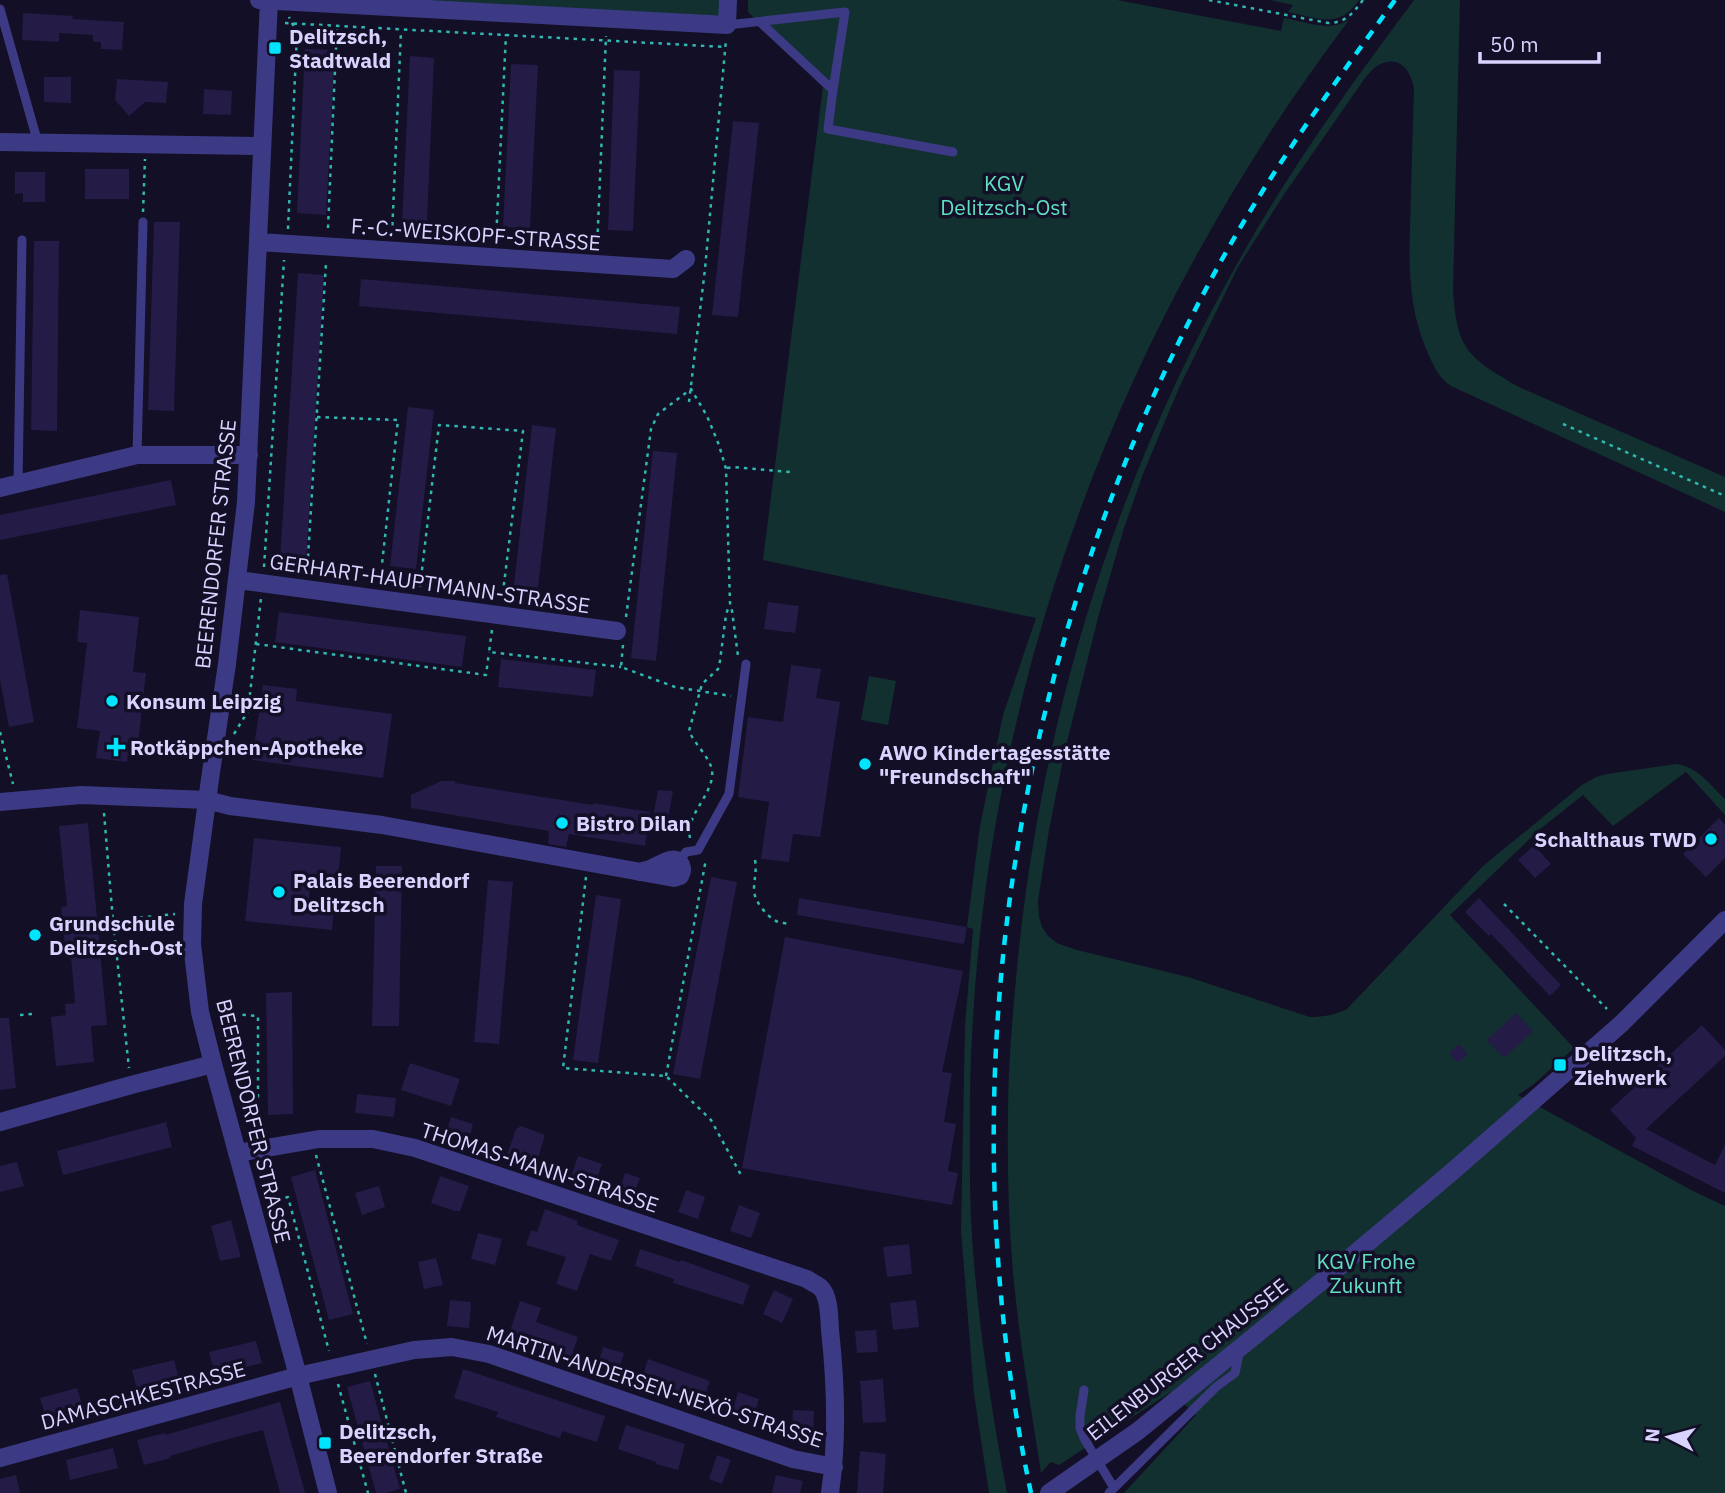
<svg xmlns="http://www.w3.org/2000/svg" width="1725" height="1493" font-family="'IBM Plex Sans',sans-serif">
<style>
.green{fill:#12302f}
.building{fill:#241b47}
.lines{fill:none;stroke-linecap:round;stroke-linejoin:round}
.path{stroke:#2fb8b0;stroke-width:2.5;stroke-dasharray:3.5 5;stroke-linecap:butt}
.service{stroke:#3d3a85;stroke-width:9}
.minor{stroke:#3d3a85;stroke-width:18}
.tertiary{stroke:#3d3a85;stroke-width:18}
.rail{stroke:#00e5ff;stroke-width:4.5;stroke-dasharray:10 9;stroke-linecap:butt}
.poi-dot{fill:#00e5ff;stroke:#130f26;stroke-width:2.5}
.labels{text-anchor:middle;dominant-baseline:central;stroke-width:7;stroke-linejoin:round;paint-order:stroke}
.poi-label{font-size:21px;font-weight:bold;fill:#d9d4ff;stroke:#130f26;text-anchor:start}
.park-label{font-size:21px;fill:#5fe0c0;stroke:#130f26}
.street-label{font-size:21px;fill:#d9d4ff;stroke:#130f26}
</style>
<rect width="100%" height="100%" fill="#130f26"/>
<path class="green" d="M 269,0 L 728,0 L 727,25 Z
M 748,0 L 1117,0 L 1281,31 L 1284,18 C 1305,22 1329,32 1349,20 C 1114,331 976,705 970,1096 C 970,1143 969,1190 972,1237 C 978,1323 991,1408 1007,1493 L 989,1493 L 974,1394 L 961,1230 L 965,1026 L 973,929 L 967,927 L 980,826 L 1003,715 L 1036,618 L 763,560 L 823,86 L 748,12 Z
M 1270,0 L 1359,0 C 1338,30 1319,18 1288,12 L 1293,5 Z
M 1414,0 L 1460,0 L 1453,290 C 1457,351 1468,357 1519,387 L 1725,477 L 1725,512 L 1451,386 C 1438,377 1433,365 1427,351 C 1404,298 1410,247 1411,191 C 1412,157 1413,122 1414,88 C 1411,73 1402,56 1383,63 C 1376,65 1370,72 1365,78 L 1283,196 L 1238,267 L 1179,388 L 1143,474 L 1124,528 L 1099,614 L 1065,750 L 1049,830 L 1038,901 L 1039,917 L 1042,927 L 1048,936 L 1057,943 L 1077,950 L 1188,977 L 1310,1017 C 1324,1017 1334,1015 1347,1009 L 1483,866 L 1582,785 L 1596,777 L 1607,774 L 1676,764 C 1697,766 1710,785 1725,799 L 1725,815 L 1686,772 L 1613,826 L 1583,795 L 1539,830 L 1450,915 L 1574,1048 L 1534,1084 L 1518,1095 L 1693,1191 L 1725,1206 L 1725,1493 L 1124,1493 L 1196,1415 L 1171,1392 L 1059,1465 L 1051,1462 L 1041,1473 C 1033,1419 1023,1364 1017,1310 C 1009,1245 1007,1178 1008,1113 C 1008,1068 1012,1023 1016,979 C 1039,723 1115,478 1242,255 C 1292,166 1353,82 1414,0 Z
M 869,676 L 896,681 L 888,725 L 861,720 Z"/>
<path class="building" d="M 23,13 L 73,16 L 72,19 L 124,22 L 122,50 L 101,49 L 101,42 L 93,42 L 93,35 L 59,33 L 59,42 L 22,40 Z
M 305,49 L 335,50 L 326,215 L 297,213 Z
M 410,56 L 434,58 L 427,222 L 402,221 Z
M 511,64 L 538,65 L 530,228 L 503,227 Z
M 614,70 L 640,71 L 633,231 L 608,230 Z
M 44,77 L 71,77 L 71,103 L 44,102 Z
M 117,79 L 168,82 L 166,103 L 145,102 L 129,116 L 115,100 Z
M 204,89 L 232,91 L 231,115 L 203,114 Z
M 733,121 L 759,123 L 738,317 L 712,315 Z
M 85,169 L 129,169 L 129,199 L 85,199 Z
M 15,172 L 45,172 L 45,202 L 23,202 L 23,193 L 15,194 Z
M 154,222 L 180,222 L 174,411 L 148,410 Z
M 34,241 L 59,241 L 57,431 L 31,430 Z
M 298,273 L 324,275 L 306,563 L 280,561 Z
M 361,279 L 680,307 L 677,334 L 359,306 Z
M 408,407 L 434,410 L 416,569 L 390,566 Z
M 532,425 L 556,428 L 538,588 L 514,585 Z
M 653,451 L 677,453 L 656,661 L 631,658 Z
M 171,480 L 176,505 L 0,540 L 0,515 Z
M 7,574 L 34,722 L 9,727 L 0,680 L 0,575 Z
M 768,602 L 799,606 L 795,633 L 764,629 Z
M 80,610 L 139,617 L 133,672 L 146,673 L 137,753 L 128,752 L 127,762 L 96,758 L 100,731 L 77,728 L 87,643 L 77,642 Z
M 279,612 L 466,636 L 462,667 L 275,642 Z
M 501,659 L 596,670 L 593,697 L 498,687 Z
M 791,665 L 821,669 L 816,698 L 840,702 L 820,837 L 793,834 L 789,862 L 761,859 L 769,802 L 738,797 L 748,717 L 783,722 Z
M 263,685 L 297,689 L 296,701 L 392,714 L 383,778 L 252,760 Z
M 441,781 L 455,781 L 455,783 L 593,805 L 593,803 L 650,812 L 645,846 L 569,834 L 566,847 L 548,844 L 549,831 L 411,808 L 411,795 Z
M 658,790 L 673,791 L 668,819 L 653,817 Z
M 1719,818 L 1725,825 L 1725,858 L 1706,877 L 1683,854 Z
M 88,823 L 107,1025 L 91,1026 L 94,1062 L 56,1066 L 51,1017 L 66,1015 L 65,1004 L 75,1003 L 70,945 L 65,946 L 61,907 L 67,906 L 59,826 Z
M 254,838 L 341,847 L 338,878 L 312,875 L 308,906 L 334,909 L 332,930 L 245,921 Z
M 1534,845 L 1551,864 L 1535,878 L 1518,860 Z
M 376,866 L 402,866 L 399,1026 L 372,1026 Z
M 711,877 L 737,882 L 700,1079 L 673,1074 Z
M 488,880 L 513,882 L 499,1044 L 474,1042 Z
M 596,895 L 621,899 L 598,1063 L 573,1060 Z
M 799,898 L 967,927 L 964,944 L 797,915 Z
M 1479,898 L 1561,985 L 1550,996 L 1491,934 L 1489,936 L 1465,912 Z
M 785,937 L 963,971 L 942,1072 L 952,1073 L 944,1122 L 956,1124 L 948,1171 L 958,1173 L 952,1205 L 742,1168 Z
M 292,992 L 293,1114 L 268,1115 L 266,993 Z
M 1516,1013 L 1533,1031 L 1504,1058 L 1487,1040 Z
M 0,1018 L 9,1018 L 16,1088 L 0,1090 Z
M 1702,1025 L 1725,1050 L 1725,1056 L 1646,1129 L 1715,1165 L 1725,1145 L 1725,1193 L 1632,1146 L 1636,1138 L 1610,1110 Z
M 1459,1044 L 1468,1054 L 1458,1063 L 1449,1053 Z
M 410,1063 L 460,1079 L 451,1106 L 401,1090 Z
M 357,1094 L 396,1098 L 394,1117 L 355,1113 Z
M 451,1117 L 473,1124 L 469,1140 L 446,1133 Z
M 166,1122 L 172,1147 L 63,1175 L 57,1151 Z
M 521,1126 L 545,1135 L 536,1165 L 507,1155 L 516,1129 Z
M 578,1156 L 602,1164 L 595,1185 L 571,1177 Z
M 17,1162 L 24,1186 L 0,1192 L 0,1166 Z
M 315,1170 L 353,1314 L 329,1320 L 291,1177 Z
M 625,1173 L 640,1178 L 633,1196 L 619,1191 Z
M 440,1176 L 469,1186 L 460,1211 L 455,1211 L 431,1203 Z
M 379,1186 L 385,1207 L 362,1215 L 355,1193 Z
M 686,1190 L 705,1197 L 698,1219 L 678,1212 Z
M 739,1205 L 760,1213 L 751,1238 L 730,1231 Z
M 545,1209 L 578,1221 L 577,1225 L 619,1240 L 611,1261 L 590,1254 L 577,1291 L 556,1284 L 566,1257 L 526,1245 L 531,1230 L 537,1232 Z
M 231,1220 L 241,1257 L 220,1261 L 211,1226 Z
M 478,1233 L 502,1239 L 495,1265 L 471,1259 Z
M 909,1244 L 912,1274 L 887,1277 L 883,1247 Z
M 640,1249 L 680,1262 L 681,1260 L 750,1285 L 743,1305 L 673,1283 L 674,1279 L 635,1266 Z
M 436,1258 L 443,1285 L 424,1289 L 418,1262 Z
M 774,1290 L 793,1299 L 782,1323 L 763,1314 Z
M 450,1300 L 471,1302 L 469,1328 L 447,1326 Z
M 916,1300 L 919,1327 L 893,1330 L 890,1303 Z
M 520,1301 L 541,1308 L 536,1322 L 578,1337 L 571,1358 L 508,1337 Z
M 876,1330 L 878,1352 L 857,1353 L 855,1331 Z
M 256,1341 L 262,1363 L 215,1375 L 209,1352 Z
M 603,1347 L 624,1353 L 618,1373 L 597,1367 Z
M 648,1359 L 710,1381 L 702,1404 L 641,1382 Z
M 174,1360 L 180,1383 L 138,1394 L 132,1370 Z
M 463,1369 L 605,1416 L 597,1442 L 562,1431 L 560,1438 L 496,1417 L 498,1412 L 454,1398 Z
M 883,1379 L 886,1422 L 863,1423 L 860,1381 Z
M 370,1381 L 400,1489 L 387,1493 L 376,1493 L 347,1387 Z
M 77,1388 L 84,1410 L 47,1421 L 40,1398 Z
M 738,1392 L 759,1399 L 751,1423 L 731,1416 Z
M 280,1402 L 305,1493 L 280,1493 L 263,1430 L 214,1443 L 170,1456 L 171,1458 L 144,1465 L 137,1440 L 165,1433 L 165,1435 Z
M 793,1410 L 814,1411 L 813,1436 L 792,1435 Z
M 626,1425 L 685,1444 L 678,1470 L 656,1464 L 656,1462 L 618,1449 Z
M 113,1448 L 118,1468 L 70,1480 L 66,1460 Z
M 860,1451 L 886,1454 L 883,1493 L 857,1493 Z
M 717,1455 L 731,1460 L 722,1484 L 709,1479 Z
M 16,1475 L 20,1493 L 0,1493 L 0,1479 Z
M 776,1475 L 803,1481 L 800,1493 L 772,1493 Z"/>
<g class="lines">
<path class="path" d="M 1209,0 L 1328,23 C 1346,23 1353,13 1363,0
M 285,23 L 725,47
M 143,212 L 145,159
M 328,228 L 337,25
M 288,229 L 297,33 L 289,17
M 392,234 L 401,31
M 496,240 L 506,34
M 597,249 L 606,36
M 689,402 L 705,269 L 726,40
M 317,417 L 398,420 L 380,582
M 1563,424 L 1725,496
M 727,468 L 733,467 L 790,472
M 264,567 L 284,260
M 307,574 L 326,263
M 420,587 L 439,425 L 523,431 L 502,600
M 626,617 L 651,429 L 658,414 L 691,389 L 707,416 L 719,445 L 726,469 L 730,603 L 732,611 L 738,656
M 492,630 L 489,652 L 621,667
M 256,644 L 486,675 L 489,652
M 623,645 L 621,667 L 675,687 L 731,696
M 0,732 L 13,784
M 234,734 L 248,711 L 261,598
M 104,813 L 113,921 L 129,1068
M 690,838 C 685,814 715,794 712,770 C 710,758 694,743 689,731 L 702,684 L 719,668 L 726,615 L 729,605
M 755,860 C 757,871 754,879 754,890 C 754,901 767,917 778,922 C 779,922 788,924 789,924
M 586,877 L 563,1068 L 666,1076 L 711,1120 L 741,1175
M 1504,904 L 1607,1009
M 97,922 L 175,914
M 217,1013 L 258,1016 L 258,1132
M 20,1015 L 32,1014
M 666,1076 L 706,859
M 316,1155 L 367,1344
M 269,1202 L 288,1197 L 329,1351
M 375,1374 L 406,1493
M 338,1384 L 368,1493"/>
<path class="service" d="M 0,9 L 38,143
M 727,25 L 845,12 L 833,90 L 760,22
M 833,90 L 828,129 L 953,152
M 137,455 L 143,222
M 18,484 L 22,240
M 679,861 L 686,852 L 698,850 L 729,794 L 746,664
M 1084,1390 L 1080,1416 L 1080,1428 L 1085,1440 L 1114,1488
M 1109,1493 L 1216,1387 L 1235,1373 L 1240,1350"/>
<path class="minor" d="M 259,0 L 727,25 L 728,0
M 269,0 L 246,502 L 227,664 L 210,779 L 193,904 L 192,944 L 200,1012 L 213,1064 L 298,1376 L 328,1493
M 0,142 L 262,146
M 259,242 L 673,269 L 686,259
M 0,488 L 137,455 L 249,455
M 238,580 L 617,631
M 0,802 L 81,795 L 207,800 L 230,806 L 382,825 L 674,878 L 680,876 C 682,871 683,870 681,865 C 675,852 659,866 650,869 C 650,869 640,872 639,872
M 0,1122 L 131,1085 L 213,1064
M 237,1153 L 319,1139 L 373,1139 L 415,1148 L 807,1279 C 811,1282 818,1285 821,1288 C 830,1298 829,1318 830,1330 C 836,1385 838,1439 830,1493
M 0,1458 L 298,1376 L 414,1350 L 452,1347 L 489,1354 L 793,1459 L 834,1467"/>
<path class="tertiary" d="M 1049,1493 L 1138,1431 L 1333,1272 L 1453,1171 L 1621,1024 L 1725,920"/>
<path class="rail" d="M 1031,1493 C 944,1086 1012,653 1207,287 C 1260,186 1328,92 1395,0"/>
</g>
<g class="poi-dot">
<rect x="268" y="41" width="14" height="14" rx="3.5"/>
<circle cx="112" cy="701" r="7"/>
<path d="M112.5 736.5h7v7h7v7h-7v7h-7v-7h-7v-7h7z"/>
<circle cx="865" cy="764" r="7"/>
<circle cx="562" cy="823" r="7"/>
<circle cx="1711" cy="839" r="7"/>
<circle cx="279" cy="892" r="7"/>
<circle cx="35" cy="935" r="7"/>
<rect x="1553" y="1058" width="14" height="14" rx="3.5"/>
<rect x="318" y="1436" width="14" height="14" rx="3.5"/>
</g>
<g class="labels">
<g class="poi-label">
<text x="289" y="36">Delitzsch,<tspan x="289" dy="24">Stadtwald</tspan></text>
<text x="126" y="701">Konsum Leipzig</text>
<text x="130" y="747">Rotkäppchen-Apotheke</text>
<text x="879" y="752">AWO Kindertagesstätte<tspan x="879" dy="24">"Freundschaft"</tspan></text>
<text x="576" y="823">Bistro Dilan</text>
<text x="1697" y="839" text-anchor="end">Schalthaus TWD</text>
<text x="293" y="880">Palais Beerendorf<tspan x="293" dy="24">Delitzsch</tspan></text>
<text x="49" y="923">Grundschule<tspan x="49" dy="24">Delitzsch-Ost</tspan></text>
<text x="1574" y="1053">Delitzsch,<tspan x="1574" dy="24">Ziehwerk</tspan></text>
<text x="339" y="1431">Delitzsch,<tspan x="339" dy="24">Beerendorfer Straße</tspan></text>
</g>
<g class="park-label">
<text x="1004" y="183">KGV<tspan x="1004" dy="24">Delitzsch-Ost</tspan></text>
<text x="1366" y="1261">KGV Frohe<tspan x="1366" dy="24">Zukunft</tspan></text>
</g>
<g class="street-label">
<text transform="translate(476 234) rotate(4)">F.-C.-WEISKOPF-STRASSE</text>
<text transform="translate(215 544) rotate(-84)">BEERENDORFER STRASSE</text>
<text transform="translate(430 583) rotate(8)">GERHART-HAUPTMANN-STRASSE</text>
<text transform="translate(254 1121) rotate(76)">BEERENDORFER STRASSE</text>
<text transform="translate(540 1167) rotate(18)">THOMAS-MANN-STRASSE</text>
<text transform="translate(1187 1359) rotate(-38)">EILENBURGER CHAUSSEE</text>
<text transform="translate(655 1386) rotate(18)">MARTIN-ANDERSEN-NEXÖ-STRASSE</text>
<text transform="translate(143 1395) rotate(-15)">DAMASCHKESTRASSE</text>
</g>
</g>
<g transform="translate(1669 1437) rotate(276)" stroke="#130f26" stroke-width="5" paint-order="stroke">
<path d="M0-5L12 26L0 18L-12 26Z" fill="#d9d4ff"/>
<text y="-10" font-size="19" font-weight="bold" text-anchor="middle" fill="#d9d4ff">N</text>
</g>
<path d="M1480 52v10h119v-10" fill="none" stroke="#d9d4ff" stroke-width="3.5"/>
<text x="1490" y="52" font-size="21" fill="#d9d4ff" stroke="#130f26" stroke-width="5" paint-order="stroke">50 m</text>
</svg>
